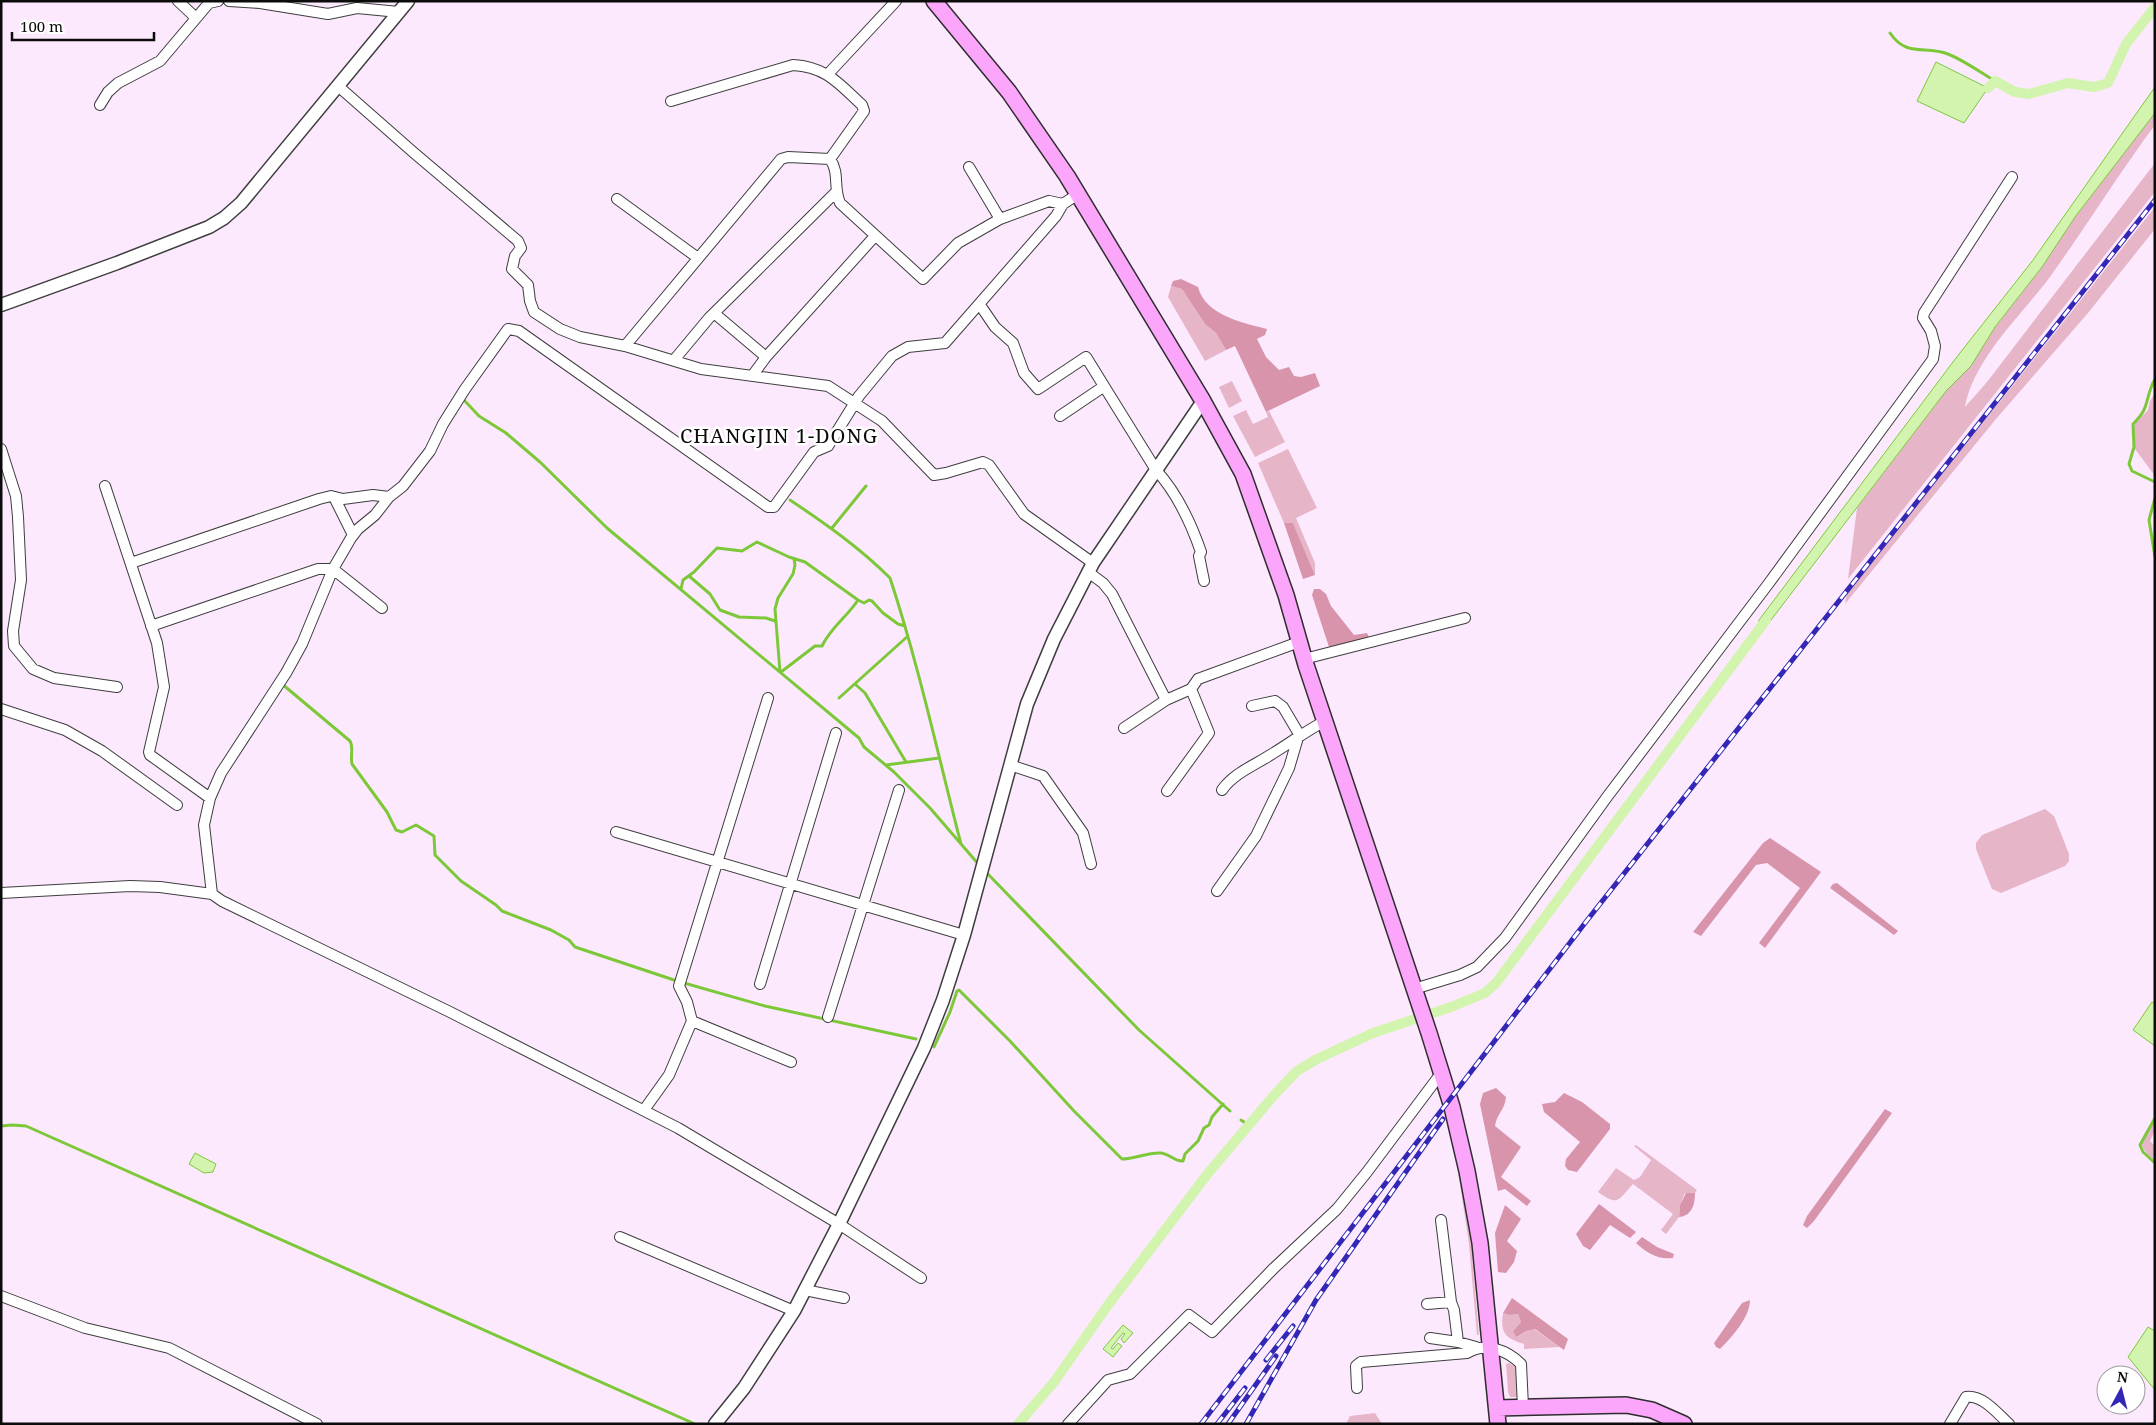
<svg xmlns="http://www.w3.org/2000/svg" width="2156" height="1425" font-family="'Noto Serif',serif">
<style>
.green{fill:#e6b5c8}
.forest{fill:#d794aa}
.water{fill:#d2f4af;stroke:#7dc839}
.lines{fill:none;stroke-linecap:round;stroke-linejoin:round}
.stream{stroke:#7dc839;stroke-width:3}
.canal{stroke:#d2f4af;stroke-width:10}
.minor-casing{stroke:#3e3e3e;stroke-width:12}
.tertiary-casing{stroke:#3e3e3e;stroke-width:15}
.secondary-casing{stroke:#2d2d2d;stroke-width:18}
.minor{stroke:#fff;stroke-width:10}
.tertiary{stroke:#fff;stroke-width:12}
.secondary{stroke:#fca6fb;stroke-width:15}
.rail-casing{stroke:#3328b5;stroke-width:5}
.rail{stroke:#fff;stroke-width:3;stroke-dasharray:9;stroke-linecap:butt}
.labels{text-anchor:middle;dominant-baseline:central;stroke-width:5;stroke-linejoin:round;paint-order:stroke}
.quarter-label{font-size:20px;letter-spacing:1px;fill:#0b0b0b;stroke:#fff}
</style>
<rect width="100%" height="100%" fill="#fde9fe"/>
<path class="green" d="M 2155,113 L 2155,125 C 2117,176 2084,230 2047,281 C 2019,317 1973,361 1965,407 L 1987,382 L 2155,163 L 2155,192 L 1848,579 L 1857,508 L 1946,391 L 1971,366 L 1995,327 L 2042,267 L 2075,217 Z
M 2155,207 L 2155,229 L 2088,313 L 1996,419 L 1845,604 L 1847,593 Z
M 1171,286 L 1182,289 L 1205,324 L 1216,333 L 1226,350 L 1205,361 L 1168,297 Z
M 1232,381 L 1242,401 L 1229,408 L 1219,387 Z
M 2155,393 L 2155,476 L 2135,449 L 2134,425 L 2148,410 L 2150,401 Z
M 1246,410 L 1253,424 L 1268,417 L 1266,412 L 1269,411 L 1285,442 L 1255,457 L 1233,416 Z
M 1288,449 L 1317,508 L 1296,518 L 1315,563 L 1315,575 L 1293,523 L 1284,523 L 1258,463 Z
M 2045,809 L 2054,816 L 2069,854 L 2069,861 L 2065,866 L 2001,893 L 1992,889 L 1976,849 L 1976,843 L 1982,835 Z
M 2155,1119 L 2155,1130 L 2150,1141 L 2155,1146 L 2155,1161 C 2134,1143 2141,1140 2155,1119 Z
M 1636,1145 L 1697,1190 L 1695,1193 L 1685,1193 L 1680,1205 L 1679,1217 L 1666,1234 L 1661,1230 L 1673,1214 L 1633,1184 C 1618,1200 1619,1207 1598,1192 L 1616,1168 L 1634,1180 L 1640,1177 L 1651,1160 L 1634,1146 Z
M 1456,1158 L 1471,1244 L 1479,1335 L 1477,1335 L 1469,1244 Z
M 1503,1313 L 1509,1315 L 1518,1314 L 1521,1322 L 1513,1331 L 1514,1334 L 1518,1337 L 1526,1331 L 1534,1329 L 1560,1347 L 1524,1349 L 1524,1344 C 1505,1338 1500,1333 1503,1313 Z
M 1509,1363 L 1516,1367 L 1518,1397 L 1510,1397 L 1508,1392 L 1506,1364 Z
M 1375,1413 L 1382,1424 L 1346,1424 L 1350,1416 Z"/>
<path class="forest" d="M 1181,279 L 1198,287 C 1205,315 1243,323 1267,329 L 1265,335 L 1257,339 L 1266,357 L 1279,370 L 1289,367 L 1294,376 L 1301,377 L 1315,373 L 1320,386 L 1266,412 L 1235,346 L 1226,350 L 1216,333 L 1205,324 L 1182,289 L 1171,286 L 1173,281 Z
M 1284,523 L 1293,523 L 1315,575 L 1303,579 Z
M 1314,589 L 1320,589 L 1326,594 L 1331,606 L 1354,635 L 1367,633 L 1370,639 L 1347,646 L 1329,647 L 1312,595 Z
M 1770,838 L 1821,872 L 1765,948 L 1759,943 L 1800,888 L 1767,863 L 1756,865 L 1701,936 L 1693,932 L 1763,843 Z
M 1837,883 L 1898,931 L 1894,935 L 1830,888 L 1833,884 Z
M 1496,1088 L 1506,1097 C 1505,1110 1497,1113 1495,1126 L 1521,1147 L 1501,1177 L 1531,1201 L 1527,1206 L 1505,1189 L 1498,1191 L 1480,1104 L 1483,1093 Z
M 1564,1093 L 1582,1102 L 1610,1124 L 1610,1129 L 1577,1172 L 1568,1170 L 1565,1166 L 1566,1159 L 1580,1142 L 1544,1112 L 1542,1104 L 1555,1102 Z
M 1885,1109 L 1892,1113 L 1814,1221 L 1807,1228 L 1803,1225 L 1807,1216 Z
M 1686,1193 L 1695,1193 C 1695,1204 1692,1216 1679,1217 L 1680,1205 Z
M 1599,1204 L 1636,1232 L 1630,1238 L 1610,1225 L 1590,1250 L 1583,1246 L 1576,1234 Z
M 1505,1205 L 1521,1219 L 1507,1241 L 1517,1251 L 1514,1262 L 1506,1273 L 1498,1272 L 1495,1233 Z
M 1642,1237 L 1657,1247 L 1674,1254 L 1673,1258 C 1658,1260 1647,1253 1636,1243 Z
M 1512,1298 L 1568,1339 L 1564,1350 L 1535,1329 L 1526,1331 L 1517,1337 L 1514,1334 L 1513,1331 L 1521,1322 L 1518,1314 L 1509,1315 L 1503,1313 Z
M 1750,1300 C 1750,1317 1732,1337 1720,1349 L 1716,1347 L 1714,1343 L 1742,1303 Z"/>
<path class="water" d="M 1936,62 L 1988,88 L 1964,123 L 1917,101 Z
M 2155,87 L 2155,113 L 2075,217 L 2042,267 L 1995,327 L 1971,366 L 1946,391 L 1758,637 L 1759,620 L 1956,358 L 2033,260 Z
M 2152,1002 L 2155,1004 L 2155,1046 L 2133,1030 Z
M 195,1153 L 216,1164 L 213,1172 L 204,1173 L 189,1164 Z
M 1123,1325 L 1133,1333 L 1124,1343 L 1121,1339 L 1125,1334 L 1123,1333 L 1111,1348 L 1113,1349 L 1118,1343 L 1122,1346 L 1113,1357 L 1103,1349 Z
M 2148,1327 L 2155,1331 L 2155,1390 L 2128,1357 Z"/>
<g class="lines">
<path class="stream" d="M 1890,33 C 1907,58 1925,45 1948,54 C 1965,61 1980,72 1995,81
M 2155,379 C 2144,399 2151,407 2133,424 L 2134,447 L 2129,464 L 2132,471 L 2155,482
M 463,399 L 479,416 L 506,433 L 540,462 L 607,528 L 859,738 L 864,747 L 894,772 L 930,808 L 980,866
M 2155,498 L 2149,520 L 2155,557
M 790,500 C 826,524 860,548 890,578 C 919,666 938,755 961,844
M 832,528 L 866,486
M 689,576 L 710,594 L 720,610 L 739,617 L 766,618 L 775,621
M 681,589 L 683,580 L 694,572 L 717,548 L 742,551 L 757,542 L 789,557 L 805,562 L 858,600 L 864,603 L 869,600 L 872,601 L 883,613 L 898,624 L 905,626
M 780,672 L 775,609 L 778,598 L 793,574 L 795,565 L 794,559
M 781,672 L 815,646 L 822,646 C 831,627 847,617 858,600
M 282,684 L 350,741 C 354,748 350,756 352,764 L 387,812 L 396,830 L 402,832 L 416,825 L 434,836 L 435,855 L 461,881 L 496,905 L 502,911 L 551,930 L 569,940 L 575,947 L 677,981 L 765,1006 L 916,1039
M 855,684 L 865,693 L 906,762
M 839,698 L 908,636
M 886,765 L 939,758
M 986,872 L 1139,1030 L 1230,1111
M 934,1047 L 950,1012 L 957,991 L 959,990 L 1010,1041 L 1074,1111 L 1122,1159 C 1135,1159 1148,1152 1161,1153 C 1170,1154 1175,1162 1183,1161 L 1185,1154 L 1198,1141 L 1204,1128 L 1209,1125 L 1212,1117 L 1223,1104
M 2155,1118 L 2140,1145 L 2143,1152 L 2155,1163
M 1241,1120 L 1248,1125
M 1,1126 L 12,1125 L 26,1126 L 695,1424"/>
<path class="canal" d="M 1988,88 L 1995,81 L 2015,92 L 2029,94 L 2068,83 L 2094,87 L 2108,83 L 2126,44 L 2155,7
M 1018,1424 L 1054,1382 L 1108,1305 L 1209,1172 L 1276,1093 L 1297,1071 L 1315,1060 L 1373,1033 L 1451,1007 L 1485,993 L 1496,983 L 1766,620"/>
<g class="minor-casing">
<path id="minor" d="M 178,1 L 195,17
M 229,1 L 260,3 L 328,14 L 357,8 L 399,12
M 828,74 L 896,1
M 338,86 L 413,152 L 518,241 L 521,248 L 515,256 L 512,269 L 528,285 L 530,301 L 534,312 L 560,329 L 580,337 L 625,346 L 701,369 L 828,386 L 882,421 L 934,475 L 946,473 L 983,462 L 989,465 L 1024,514 L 1093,563
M 100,105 L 108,92 L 118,83 L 160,61 L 209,3 L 218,1
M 830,159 C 840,173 833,188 840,203 L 923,279 L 958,243 L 1000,219 L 969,167
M 617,199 L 698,258
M 1000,219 L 1049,201 L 1063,204
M 980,305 L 995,327 L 1013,343 L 1024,373 L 1038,389 L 1086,357 L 1156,470 C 1177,493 1191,523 1201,552 L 1199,556 L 1204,581
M 714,313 L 766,357
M 625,346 L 781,159 L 788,157 L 830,159 L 864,111 L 862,105 C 839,84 827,67 793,65 L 671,101
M 674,360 L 709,318 L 835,193
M 752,376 L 766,357 L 875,236
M 1060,416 L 1103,387
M 1,449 L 16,496 L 18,517 L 21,580 L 13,631 L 14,646 L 33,669 L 54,678 L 117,687
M 105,486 L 157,643 L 164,687 L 149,752 L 150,755 L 210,798
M 335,499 L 353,535
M 131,563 L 319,499 L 331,496 L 343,499 L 373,495 L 389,497
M 1088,572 L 1103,583 L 1112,594 L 1166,700
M 151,626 L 318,569 L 333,569 L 382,608
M 1304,659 L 1465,618
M 1,709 L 65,730 L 102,751 L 177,805
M 1124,728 L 1166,700 L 1191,689
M 1010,765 L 1043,776 L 1083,833 L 1091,864
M 1222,790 C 1234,773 1255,765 1272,754 C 1290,743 1306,731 1325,721
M 1167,791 L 1209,733 L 1191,689 L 1198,679 L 1299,642
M 616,832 L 964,935
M 1217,891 L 1256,836 L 1289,768 L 1299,734 L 1283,707 L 1275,701 L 1252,706
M 1,893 L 130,886 L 160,887 L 212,894
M 760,984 L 836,733
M 1414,989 L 1460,975 L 1477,967 L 1505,938 L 1607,797 L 1769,583 L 1925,370 L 1933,359 L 1935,346 L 1931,331 L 1923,318 L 1924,313 L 2012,177
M 828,1017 L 899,790
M 692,1021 L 791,1062
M 644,1110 L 669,1075 L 692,1021 L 687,1002 L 679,986 L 768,698
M 1441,1220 L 1451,1302
M 620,1237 L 794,1311
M 921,1278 L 839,1224 L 678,1128 L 450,1012 L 222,901 L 212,894 L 204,825 L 210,798 L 221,773 L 286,673 L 302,644 L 333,569 L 351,538 L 358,529 L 375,515 L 389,497 L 403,486 L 430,451 L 443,424 L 465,389 L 508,329 L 519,331 L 768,507 L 774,507 L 814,452 L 828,446 L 859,396 L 892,356 L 908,347 L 945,343 L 1056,216 L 1063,204 L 1078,194
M 805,1290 L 844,1298
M 1,1296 L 85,1328 L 169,1348 L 317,1424
M 1427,1304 L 1451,1302 L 1454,1310 L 1458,1342
M 1430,1338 L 1458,1342 L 1476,1347
M 1357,1388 L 1356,1366 L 1361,1362 L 1467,1353 C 1486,1342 1507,1350 1521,1364 L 1523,1407
M 1068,1424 L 1108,1380 L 1130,1374 L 1189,1315 L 1212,1332 L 1273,1269 L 1337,1209 L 1367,1172 L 1442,1072
M 1950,1424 L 1966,1397 C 1982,1394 1998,1414 2009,1424"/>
</g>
<g class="tertiary-casing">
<path id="tertiary" d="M 1,305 L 117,263 L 209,227 L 224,218 L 241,203 L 408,1
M 715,1424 L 744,1388 L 794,1311 L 839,1224 L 924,1048 L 943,1000 L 964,935 L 1027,704 L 1054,639 L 1093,563 L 1203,401"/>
</g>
<g class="secondary-casing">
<path id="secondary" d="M 934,1 L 1009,92 L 1067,176 L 1203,401 L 1243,474 L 1286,595 L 1306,665 L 1429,1033 L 1452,1107 L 1467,1171 L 1480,1243 L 1498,1424
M 1497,1408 L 1626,1405 L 1652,1410 L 1684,1424"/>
</g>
<use href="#minor" class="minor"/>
<use href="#tertiary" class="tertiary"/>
<use href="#secondary" class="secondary"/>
<g class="rail-casing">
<path id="rail" d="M 1266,1360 L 1293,1326
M 1201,1424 L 1585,923 L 2155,200
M 1217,1424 L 1245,1388
M 1228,1424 L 1276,1356
M 1246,1424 L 1316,1300 L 1443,1119"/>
</g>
<use href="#rail" class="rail"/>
</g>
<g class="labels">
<g class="quarter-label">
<text x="779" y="435">CHANGJIN 1-DONG</text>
</g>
</g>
<rect width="2156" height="1425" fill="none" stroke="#0b0b0b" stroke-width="5"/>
<g transform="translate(2121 1390) rotate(7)"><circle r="24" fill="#ffffff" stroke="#9d9d9d"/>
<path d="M0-4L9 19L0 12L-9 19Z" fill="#3328b5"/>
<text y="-8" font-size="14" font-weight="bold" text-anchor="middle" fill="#0b0b0b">N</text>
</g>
<path d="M12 32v8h142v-8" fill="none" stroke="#0b0b0b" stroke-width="2.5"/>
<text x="20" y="32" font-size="15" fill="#0b0b0b" stroke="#ffffff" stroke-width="4" paint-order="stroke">100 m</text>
</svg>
